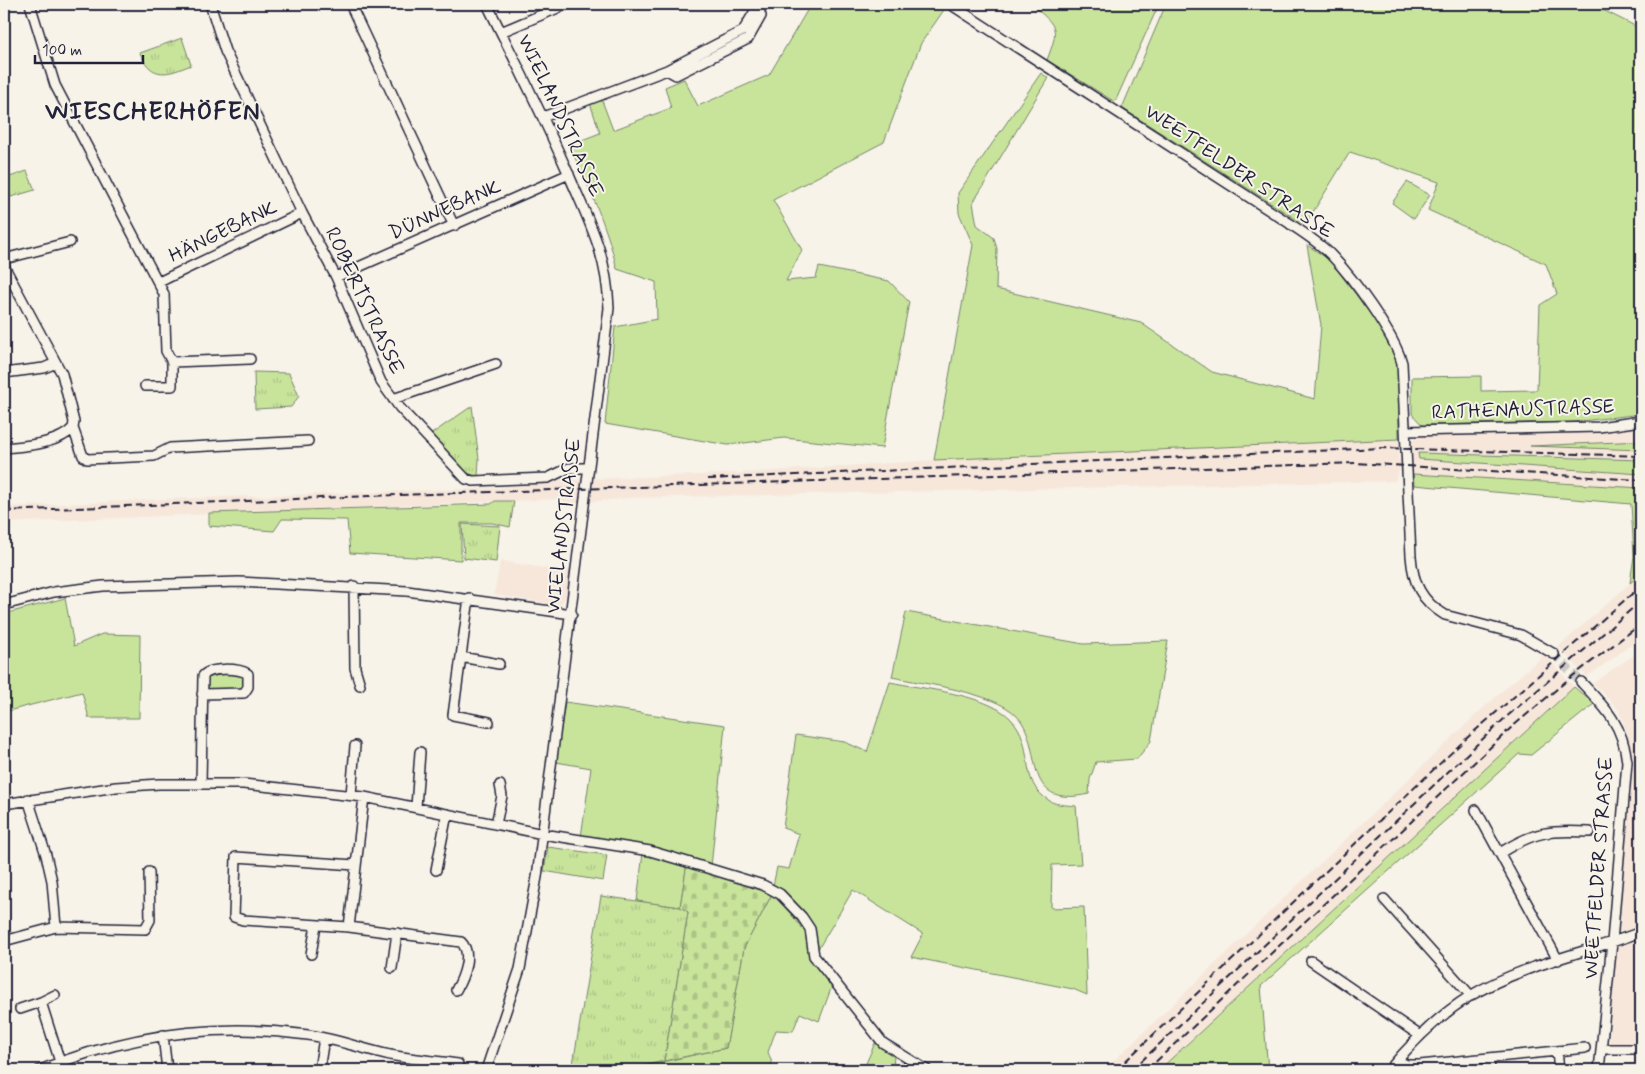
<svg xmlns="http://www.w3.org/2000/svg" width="1645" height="1074" font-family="Mynerve,sans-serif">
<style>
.built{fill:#f7e7db}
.green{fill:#c8e49b;stroke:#75836b}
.cemetery{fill:url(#cemetery-stones);stroke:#75836b}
.park{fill:url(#park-tufts);stroke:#75836b}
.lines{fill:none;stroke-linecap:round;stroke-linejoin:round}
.stream{stroke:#6e8aaf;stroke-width:2}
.minor-tunnel{stroke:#ccc9c5;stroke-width:9;stroke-dasharray:9 4.5;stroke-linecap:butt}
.minor-casing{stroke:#22223b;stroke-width:12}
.minor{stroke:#f7f3e8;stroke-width:9}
.rail{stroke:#22223b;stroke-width:2;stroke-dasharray:8 4;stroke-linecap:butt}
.labels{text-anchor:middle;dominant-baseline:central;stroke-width:4;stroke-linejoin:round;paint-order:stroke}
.street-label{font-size:20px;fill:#22223b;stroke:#f7f3e8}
.district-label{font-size:25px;font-weight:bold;letter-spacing:1px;fill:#22223b;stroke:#f7f3e8}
</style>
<defs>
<pattern id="cemetery-stones" width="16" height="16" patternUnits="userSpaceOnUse" patternTransform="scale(1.25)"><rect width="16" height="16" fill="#c8e49b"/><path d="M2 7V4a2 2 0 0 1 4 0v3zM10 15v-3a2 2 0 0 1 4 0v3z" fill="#acc386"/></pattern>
<pattern id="park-tufts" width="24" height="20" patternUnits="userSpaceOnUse" patternTransform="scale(1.25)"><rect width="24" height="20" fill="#c8e49b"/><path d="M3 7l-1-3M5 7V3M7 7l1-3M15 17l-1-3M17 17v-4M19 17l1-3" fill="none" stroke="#acc386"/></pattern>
</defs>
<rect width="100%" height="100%" fill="#f7f3e8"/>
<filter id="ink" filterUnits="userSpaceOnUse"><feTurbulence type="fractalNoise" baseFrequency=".02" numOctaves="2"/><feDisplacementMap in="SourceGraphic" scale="10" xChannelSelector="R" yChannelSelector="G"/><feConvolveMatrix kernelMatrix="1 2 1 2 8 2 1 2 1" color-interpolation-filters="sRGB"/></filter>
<g filter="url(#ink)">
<path class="built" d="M 1641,427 L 1641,638 L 1587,677 L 1558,647 L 1630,583 L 1634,556 L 1631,504 L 1414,485 L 1413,473 L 1399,472 L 1395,481 L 630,498 L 568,504 L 558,499 L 4,523 L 4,507 L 165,499 L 490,488 L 553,483 L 558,480 L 725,474 L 934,460 L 1399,439 L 1398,460 L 1413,461 L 1412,441 L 1419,436 L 1481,432 L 1560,433 Z
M 500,561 L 570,572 L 567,596 L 560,604 L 550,604 L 494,595 Z
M 1641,650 L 1641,1044 L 1609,1045 L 1613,977 L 1633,758 L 1627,732 L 1618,709 L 1593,683 Z
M 1545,654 L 1574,687 L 1159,1070 L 1104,1070 L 1483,708 Z"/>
<path class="green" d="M 811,4 L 941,4 L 946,7 L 921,43 L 884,142 L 773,200 L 802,250 L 786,281 L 816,278 L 819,267 L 889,281 L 909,302 L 882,448 L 784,438 L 728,445 L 605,424 L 615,327 L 657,319 L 656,282 L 617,269 C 607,225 588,185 569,145 L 600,133 L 590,103 L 601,98 L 613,130 L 671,108 L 665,87 L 684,79 L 698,106 L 769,75 Z
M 1031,4 L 1159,4 L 1115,102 L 1047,60 C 1060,26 1057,27 1031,4 Z
M 1166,4 L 1591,4 L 1641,29 L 1641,414 L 1573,422 L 1422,425 L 1412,414 L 1412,377 L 1481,376 L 1481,391 L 1537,390 L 1540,305 L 1557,294 L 1546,264 L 1428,210 L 1439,182 L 1350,152 L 1305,225 L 1122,108 Z
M 1041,73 L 1048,78 L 973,203 L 977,225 L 994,238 L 997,249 L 996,289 L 1141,323 L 1212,372 L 1315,399 L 1321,325 L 1307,245 L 1330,260 L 1386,335 L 1399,364 L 1399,439 L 934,460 L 973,245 L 959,213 L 958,193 Z
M 1407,182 L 1430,195 L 1414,219 L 1392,203 Z
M 1641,441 L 1641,450 L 1530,446 Z
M 1418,453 L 1641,460 L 1641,474 L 1419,459 Z
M 1413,474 L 1641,488 L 1641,574 L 1630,583 L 1634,556 L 1631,504 L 1414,485 Z
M 495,501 L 514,501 L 510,527 L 492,523 L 461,523 L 461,560 L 350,553 L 347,520 L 282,519 L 274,531 L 209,526 L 209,513 L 491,504 Z
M 65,598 L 74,646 L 102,634 L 140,635 L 139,718 L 89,718 L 82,692 L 4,712 L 4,614 Z
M 906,612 L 1084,644 L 1168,641 L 1151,741 L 1137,759 L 1096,762 L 1090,779 L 1089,794 C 1017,810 1046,744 1016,715 C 993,692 924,684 892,677 Z
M 210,674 L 240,674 L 244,677 L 244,690 L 208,690 L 206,678 Z
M 890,682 C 923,689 986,694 1010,718 C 1037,744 1016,782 1050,801 C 1056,805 1068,805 1076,806 L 1081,864 L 1052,865 L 1051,908 L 1084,907 L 1087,995 L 1073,989 L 911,957 L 923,934 L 853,890 L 817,951 L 815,933 L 808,920 L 773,886 L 777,867 L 789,869 L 799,834 L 783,828 L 796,735 L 845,742 L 867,752 Z
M 1574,687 L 1594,704 L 1531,755 L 1519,754 L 1261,986 L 1268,1070 L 1159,1070 Z
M 565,702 L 725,725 L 711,867 L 581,837 L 591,768 L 556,762 Z
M 643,853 L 687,863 L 680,907 L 637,901 Z
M 773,892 L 808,935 L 832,986 L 819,1021 L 800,1013 L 793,1031 L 776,1030 L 768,1052 L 772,1063 L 770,1070 L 625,1070 L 726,1048 L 744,948 Z
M 875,1043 L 894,1055 L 893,1070 L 863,1070 Z"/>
<path class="cemetery" d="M 687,863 L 773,892 L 744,948 L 726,1048 L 664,1061 L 688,912 L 680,907 Z"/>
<path class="park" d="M 182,38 L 191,65 C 169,74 152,81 140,53 Z
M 27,171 L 35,190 L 11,197 L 4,179 Z
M 254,372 L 289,373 L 299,396 L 291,407 L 255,409 Z
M 472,406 L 479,459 L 478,476 C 459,474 443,449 430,435 Z
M 462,524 L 500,526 L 496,562 L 464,558 Z
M 548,847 L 607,855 L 603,881 L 544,871 Z
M 601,896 L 680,907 L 688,912 L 664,1061 L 625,1070 L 572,1070 Z"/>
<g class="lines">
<path class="stream" d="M 1633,4 L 1641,8"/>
<path class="minor-tunnel" d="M 1554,654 L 1581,682"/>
<g class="minor-casing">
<path id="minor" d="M 30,4 L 55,85 L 164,294 L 166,351 L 172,362 L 172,386 L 145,386
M 210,4 L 225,51 L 302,213 L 336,277 L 381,382 L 400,408 L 466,479 L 473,481 L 548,478 L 569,468 L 588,468
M 350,4 L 454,226
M 950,4 L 1289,223 C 1303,233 1320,243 1332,256 C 1353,278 1394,334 1402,363 L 1411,556 C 1413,583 1421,601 1445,615 L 1521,635 L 1554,654
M 501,32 L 567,4
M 667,70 L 676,75 L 748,39 L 761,16 L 758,7
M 543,117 L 667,70 L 717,44 L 743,31 L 759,4
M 4,259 L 70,242
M 4,266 L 62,374 L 74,422 L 73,428 C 59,444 24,446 4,448
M 336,277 L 569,174
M 159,282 L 302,213
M 172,362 L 250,359
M 4,373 L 44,368 L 56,363
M 393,399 L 496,364
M 73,428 L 83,456 L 87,459 L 154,456 L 170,448 L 308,441
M 1406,431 L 1599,427 L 1641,421
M 354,586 L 355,668 L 360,685
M 469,598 L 453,715 L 489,722
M 4,605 L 54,592 L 103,586 L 239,582 L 407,591 L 572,614
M 461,657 L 499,664
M 1581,682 C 1606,708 1623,725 1627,762 L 1612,942 L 1599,1070
M 201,784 L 203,676 C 209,667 239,668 248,674 L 248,687 L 244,693 L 202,694
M 351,795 L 355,746
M 364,797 L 349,927 L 461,942 C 473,953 463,978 456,990
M 28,799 L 46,855 L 52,881 L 56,927
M 4,804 L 116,787 L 159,784 L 243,784 L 364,797 L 543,834 L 650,851 L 684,861 L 763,885 L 780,894 L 802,917 L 810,929 L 814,956 L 883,1043 L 927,1070
M 416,807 L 420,752
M 1476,810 L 1558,960
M 496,824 L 502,796 L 500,785
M 1500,853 C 1535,831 1549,830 1590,832
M 436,870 L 447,814
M 1384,899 L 1471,996
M 349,927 L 243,920 L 234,917 L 236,857 L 355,865
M 4,941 L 56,927 L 145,929 L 150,920 L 149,872
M 311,954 L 316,925
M 1311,961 L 1419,1035
M 392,968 L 397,933
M 55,995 L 41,1002 L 60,1062
M 20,1009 L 41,1002
M 163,1035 L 167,1070
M 1601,1049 L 1641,1049
M 1557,1051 L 1585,1048
M 1489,1058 L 1490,1070
M 1397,1061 L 1407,1065 L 1420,1065 L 1557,1051 L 1559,1070
M 40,1070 C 126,1035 216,1022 308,1035 C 336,1039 362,1049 390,1055 C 412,1059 435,1061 458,1064
M 319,1070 L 324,1038
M 486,1070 L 520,969 L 537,877 L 609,308 C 607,257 592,228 572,182 C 546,121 516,63 487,4
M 1389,1070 C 1413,1041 1438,1016 1470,996 C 1522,965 1585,953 1641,932"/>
</g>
<use href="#minor" class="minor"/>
<path class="rail" d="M 708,479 L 1381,448 L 1641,456
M 4,511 L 369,496 L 1356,463 L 1641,480
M 1116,1070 L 1468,737 L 1641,586
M 1132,1070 L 1504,719 L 1641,601
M 1147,1070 L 1512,727 L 1570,678 L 1641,624"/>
</g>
</g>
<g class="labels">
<g class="street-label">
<text transform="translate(560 116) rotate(65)">WIELANDSTRASSE</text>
<text transform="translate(1239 172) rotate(34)">WEETFELDER STRASSE</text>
<text transform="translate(445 210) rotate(-24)">DÜNNEBANK</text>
<text transform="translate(223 232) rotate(-26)">HÄNGEBANK</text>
<text transform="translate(364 301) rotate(65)">ROBERTSTRASSE</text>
<text transform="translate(1523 410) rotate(-2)">RATHENAUSTRASSE</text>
<text transform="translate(564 526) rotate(-83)">WIELANDSTRASSE</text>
<text transform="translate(1599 868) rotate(-86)">WEETFELDER STRASSE</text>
</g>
<g class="district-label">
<text x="153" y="112">WIESCHERHÖFEN</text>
</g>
</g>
<rect width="1645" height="1074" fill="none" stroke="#f7f3e8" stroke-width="20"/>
<rect x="10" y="10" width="1625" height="1054" fill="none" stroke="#22223b" stroke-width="2" filter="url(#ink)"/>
<path d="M35 55v8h108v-8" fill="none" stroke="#22223b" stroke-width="2.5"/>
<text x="42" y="55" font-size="15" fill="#22223b" stroke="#f7f3e8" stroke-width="4" paint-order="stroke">100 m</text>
</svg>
